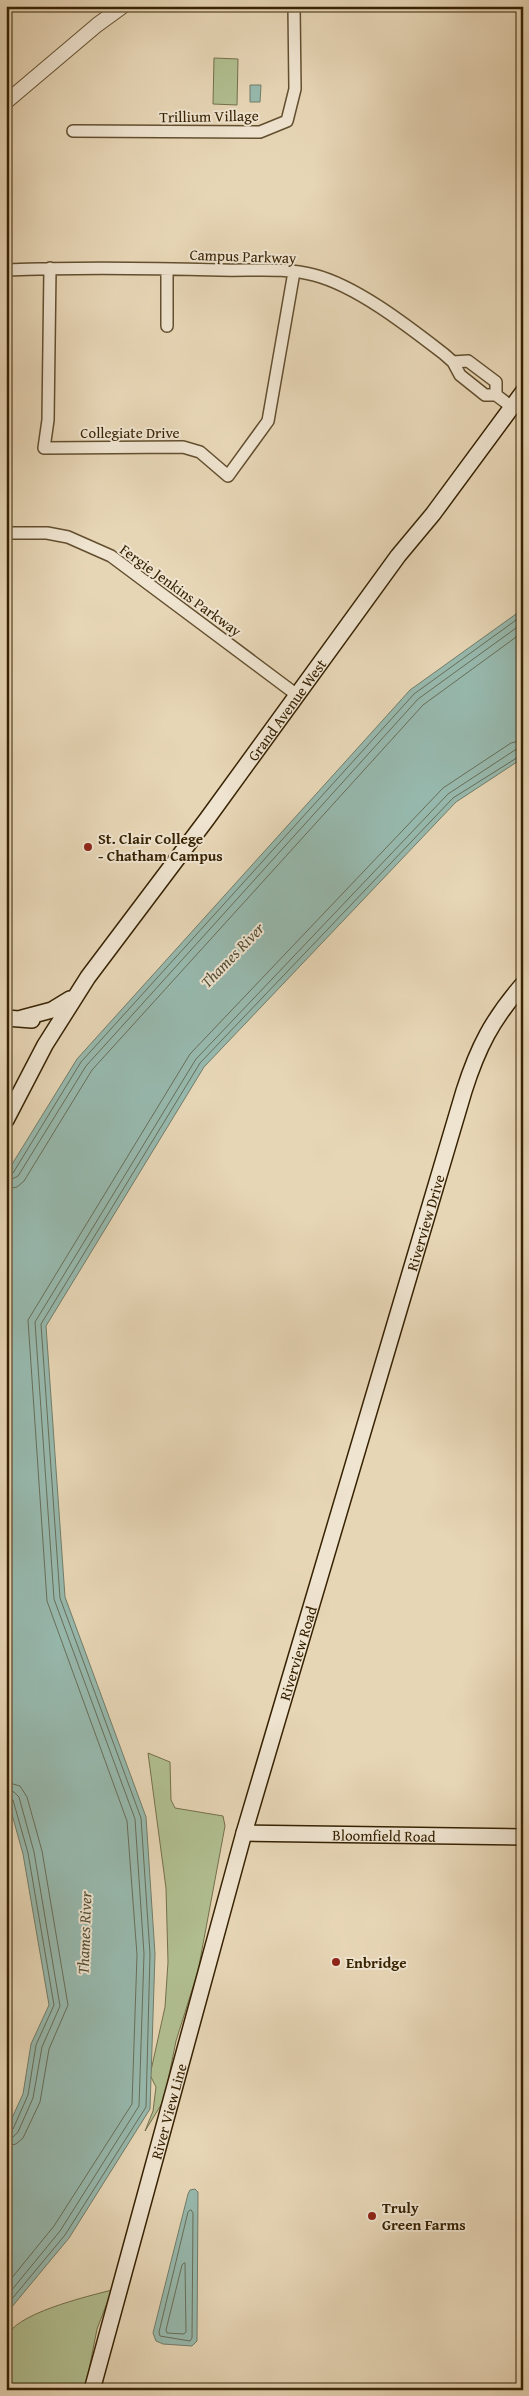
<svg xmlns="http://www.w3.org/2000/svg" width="529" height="2396" font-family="'Gentium Book Plus',serif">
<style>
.green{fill:#b1bf91;stroke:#74704a}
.water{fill:#97b9ae;stroke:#717d69}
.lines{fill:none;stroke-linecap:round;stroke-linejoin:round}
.shore{stroke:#676e58;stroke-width:1}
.minor-casing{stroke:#634f2f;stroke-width:14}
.tertiary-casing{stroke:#634f2f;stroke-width:16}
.secondary-casing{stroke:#372202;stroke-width:18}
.minor{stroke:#efe4d0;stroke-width:11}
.tertiary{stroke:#efe4d0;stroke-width:14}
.secondary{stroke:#efe4d0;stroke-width:15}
.poi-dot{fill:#8f2418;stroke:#efe4d0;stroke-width:2}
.labels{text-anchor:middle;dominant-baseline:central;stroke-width:4;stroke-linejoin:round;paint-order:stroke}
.street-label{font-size:15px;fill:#372202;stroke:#efe4d0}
.poi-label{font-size:15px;font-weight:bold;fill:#372202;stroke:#efe4d0;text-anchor:start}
.water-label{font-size:16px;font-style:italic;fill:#544f36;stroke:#efe4d0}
</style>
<rect width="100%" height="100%" fill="#e7d6b6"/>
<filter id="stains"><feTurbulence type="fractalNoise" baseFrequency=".004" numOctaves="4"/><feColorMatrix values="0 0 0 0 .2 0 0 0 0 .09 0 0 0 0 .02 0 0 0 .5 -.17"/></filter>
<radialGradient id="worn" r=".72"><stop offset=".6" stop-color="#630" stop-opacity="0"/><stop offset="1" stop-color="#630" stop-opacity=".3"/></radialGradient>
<path class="green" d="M 214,58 L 238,59 L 237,105 L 213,104 Z
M 148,1753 L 170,1762 L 171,1800 L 175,1808 L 223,1816 L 225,1826 L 198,1971 L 176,2041 L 164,2100 L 145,2131 L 153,2111 L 156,2087 L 150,2075 L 165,2007 L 168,1962 L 166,1888 Z
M 112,2290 L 97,2329 L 85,2390 L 6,2390 C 6,2374 3,2355 6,2339 C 11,2314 89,2296 112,2290 Z"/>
<path class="water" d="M 250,85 L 261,85 L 260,102 L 250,102 Z
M 523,609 L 523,758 L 456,802 L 204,1067 L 46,1326 L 65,1597 L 146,1817 L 155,1954 L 150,2109 L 69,2238 L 6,2314 L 6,2131 L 23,2094 L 31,2044 L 49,2005 L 23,1854 L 6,1793 L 6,1174 L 77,1059 L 410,690 Z
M 195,2189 L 198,2192 L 197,2341 L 192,2346 L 163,2344 L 156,2341 L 153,2333 L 188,2194 L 190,2190 Z"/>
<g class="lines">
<path class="shore" d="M 6,1175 L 13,1173 L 81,1062 L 414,694 L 523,615
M 6,1182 L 18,1176 L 86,1066 L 418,699 L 523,623
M 6,1189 L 17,1187 L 24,1181 L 92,1070 L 423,705 L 523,632
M 6,1782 L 20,1786 L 27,1797 L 42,1851 L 68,2005 L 49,2049 L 40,2102 L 23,2138 L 16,2144 L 6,2146
M 6,1790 L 14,1792 L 19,1797 L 34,1852 L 60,2006 L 42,2047 L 33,2098 L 18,2132 L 13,2137 L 6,2138
M 6,1796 L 13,1800 L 28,1853 L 54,2005 L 36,2045 L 28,2095 L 13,2129 L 6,2132
M 191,2210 L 193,2213 L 192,2338 L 190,2341 L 160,2336 L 159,2332 L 188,2212 Z
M 185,2263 L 186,2332 L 184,2334 L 167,2333 L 166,2330 L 182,2265 Z
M 6,2285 L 54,2226 L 132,2104 L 137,1955 L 127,1821 L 47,1601 L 28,1320 L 190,1054 L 443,788 L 511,743 L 523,740
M 6,2297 L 60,2231 L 139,2106 L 144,1954 L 135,1819 L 54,1599 L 35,1322 L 196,1059 L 448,794 L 515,750 L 523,748
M 6,2306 L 65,2235 L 146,2107 L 150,1954 L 141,1818 L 60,1598 L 41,1324 L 200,1063 L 453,798 L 523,754"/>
<g class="minor-casing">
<path id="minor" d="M 73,131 L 260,132 L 287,121 L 295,89 L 294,6
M 50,268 L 48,420 L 44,448 L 183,447 L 200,452 L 228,476 L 268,421 L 294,272
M 167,269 L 167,326
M 6,270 C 77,267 148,268 220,270 C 250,271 285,267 314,275 C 357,286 409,327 444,354 L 453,362 L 460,375 L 485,395 L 496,395 L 512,407
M 453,362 L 468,361 L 496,382 L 496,395
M 6,533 L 47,533 L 68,537 L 111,556 L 297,695"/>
</g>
<g class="tertiary-casing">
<path id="tertiary" d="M 6,102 L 97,25 L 123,6"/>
</g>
<g class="secondary-casing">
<g id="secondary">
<path d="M 6,1018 L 32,1020"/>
<path d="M 22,1018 L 52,1010 L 70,999"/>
<path id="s1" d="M 6,1120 L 45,1045 L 88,977 L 207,819 L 398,556 L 433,514 L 523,392"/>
<path id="s2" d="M 244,1833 L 523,1837"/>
<path id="s3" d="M 92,2390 L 244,1833 L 464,1091 C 478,1047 492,1020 523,984"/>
</g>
</g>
<use href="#minor" class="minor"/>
<use href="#tertiary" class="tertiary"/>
<use href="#secondary" class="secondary"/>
</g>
<g class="poi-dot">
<circle cx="88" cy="847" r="5"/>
<circle cx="336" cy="1962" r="5"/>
<circle cx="372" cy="2216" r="5"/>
</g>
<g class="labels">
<g class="street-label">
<text transform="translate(209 116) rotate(-1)">Trillium Village</text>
<text transform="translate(243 256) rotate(2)">Campus Parkway</text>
<text x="130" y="432">Collegiate Drive</text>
<text transform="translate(181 590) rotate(36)">Fergie Jenkins Parkway</text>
<text stroke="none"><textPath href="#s1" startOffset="498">Grand Avenue West</textPath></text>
<text stroke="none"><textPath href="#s3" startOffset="1214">Riverview Drive</textPath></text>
<text stroke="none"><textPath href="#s3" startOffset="765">Riverview Road</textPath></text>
<text stroke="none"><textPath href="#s2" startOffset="140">Bloomfield Road</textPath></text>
<text stroke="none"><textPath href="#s3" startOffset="289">River View Line</textPath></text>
</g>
<g class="poi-label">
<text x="98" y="838">St. Clair College<tspan x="98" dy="17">- Chatham Campus</tspan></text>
<text x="346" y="1962">Enbridge</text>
<text x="382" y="2207">Truly<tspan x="382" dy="17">Green Farms</tspan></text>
</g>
<g class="water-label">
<text transform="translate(232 955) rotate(-46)">Thames River</text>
<text transform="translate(84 1933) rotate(-88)">Thames River</text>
</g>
</g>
<rect width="529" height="2396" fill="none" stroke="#e7d6b6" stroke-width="25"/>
<rect x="8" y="8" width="514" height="2381" fill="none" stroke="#372202" stroke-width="2.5"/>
<rect x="12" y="12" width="504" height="2371" fill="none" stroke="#372202"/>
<rect width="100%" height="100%" filter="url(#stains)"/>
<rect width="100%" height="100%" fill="url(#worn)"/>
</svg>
